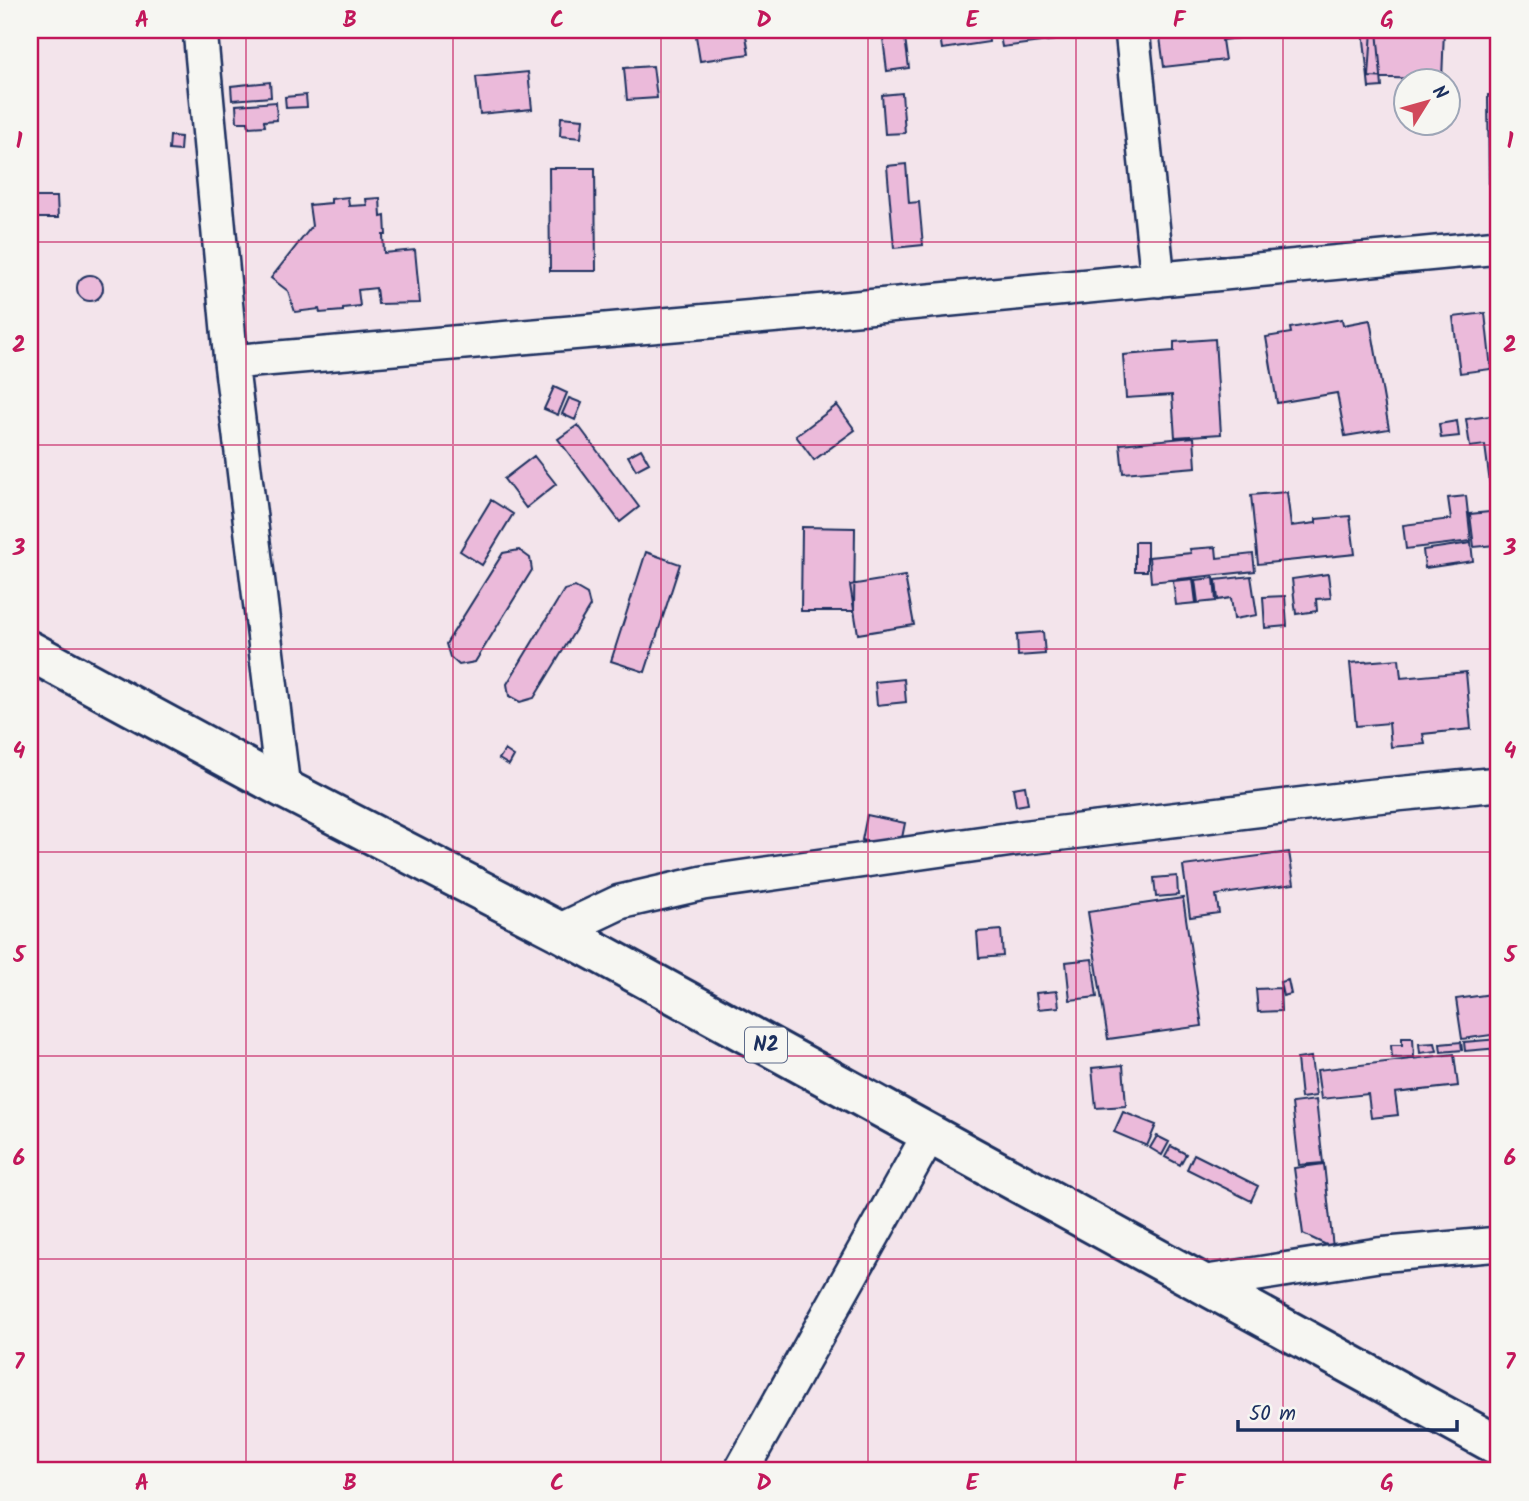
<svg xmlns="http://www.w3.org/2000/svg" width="1529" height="1501" font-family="Kalam,sans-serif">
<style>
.building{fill:#ebbada;stroke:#1b2f5e;stroke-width:2}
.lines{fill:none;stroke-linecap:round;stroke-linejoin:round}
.street-casing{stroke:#1b2f5e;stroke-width:38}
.primary-casing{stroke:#1b2f5e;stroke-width:44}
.street{stroke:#f6f6f2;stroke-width:33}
.primary{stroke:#f6f6f2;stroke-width:38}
.grid{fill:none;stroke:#c2185b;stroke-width:2;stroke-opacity:0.55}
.labels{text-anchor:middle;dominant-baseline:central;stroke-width:7;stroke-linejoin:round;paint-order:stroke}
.shield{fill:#f6f6f2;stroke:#5d6b8a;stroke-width:2}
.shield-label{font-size:21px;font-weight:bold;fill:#1b2f5e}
.neatline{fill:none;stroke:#c2185b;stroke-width:2.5}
.grid-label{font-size:23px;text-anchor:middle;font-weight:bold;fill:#c2185b}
</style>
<rect width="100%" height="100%" fill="#f3e4eb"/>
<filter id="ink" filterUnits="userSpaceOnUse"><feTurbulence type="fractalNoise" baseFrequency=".0143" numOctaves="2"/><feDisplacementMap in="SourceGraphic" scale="14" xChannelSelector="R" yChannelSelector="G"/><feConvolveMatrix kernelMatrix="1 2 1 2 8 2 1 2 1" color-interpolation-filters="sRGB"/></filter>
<g filter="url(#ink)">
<path class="building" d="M 695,30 L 745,30 L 749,54 L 700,61 Z
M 882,30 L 904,30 L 909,68 L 887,71 Z
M 939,30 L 988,30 L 989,42 L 942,49 Z
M 999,30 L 1056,30 L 1057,40 L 1002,47 Z
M 1159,30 L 1290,30 L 1290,32 L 1222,40 L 1225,60 L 1164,67 Z
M 1363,30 L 1377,30 L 1382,87 L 1369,88 Z
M 1372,30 L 1444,30 L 1442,80 L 1369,77 Z
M 653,66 L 657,98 L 627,100 L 624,68 Z
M 528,72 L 532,109 L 480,114 L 476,77 Z
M 270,82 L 271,97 L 232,100 L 231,86 Z
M 902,93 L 905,133 L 885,134 L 882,95 Z
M 306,95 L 307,107 L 286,108 L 285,97 Z
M 1488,95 L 1499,95 L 1499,188 L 1489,188 Z
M 276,102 L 277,120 L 264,121 L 265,126 L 249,127 L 248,122 L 237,122 L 236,105 Z
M 561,117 L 583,119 L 581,138 L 560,136 Z
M 170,136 L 181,137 L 180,151 L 169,150 Z
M 906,164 L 909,203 L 919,202 L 923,245 L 894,248 L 887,166 Z
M 549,168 L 595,168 L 596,271 L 550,271 Z
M 30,197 L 57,197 L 58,218 L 30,218 Z
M 348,197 L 349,206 L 367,205 L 366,199 L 380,198 L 381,217 L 385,216 L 386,235 L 383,235 L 384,253 L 415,250 L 420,303 L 378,304 L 376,288 L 358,290 L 360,306 L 343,308 L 343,311 L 320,313 L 319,309 L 295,312 L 288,291 L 271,278 L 312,226 L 309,205 L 331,203 L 331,199 Z
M77 288a13 13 0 1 1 26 0a13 13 0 1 1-26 0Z
M 1485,313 L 1491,369 L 1460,373 L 1453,317 Z
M 1342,319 L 1343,325 L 1370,320 L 1389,429 L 1345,436 L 1337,393 L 1277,403 L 1266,337 L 1291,333 L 1290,328 Z
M 1215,339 L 1221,434 L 1175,437 L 1172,395 L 1126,398 L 1123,355 L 1174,351 L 1174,342 Z
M 554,387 L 567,393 L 558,415 L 544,409 Z
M 569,398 L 582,403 L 575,420 L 562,414 Z
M 837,405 L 855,430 L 814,460 L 796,436 Z
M 1499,415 L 1499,498 L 1492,499 L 1485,445 L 1470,447 L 1466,419 Z
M 1457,421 L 1459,436 L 1441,438 L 1439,424 Z
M 578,425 L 639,507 L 620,522 L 558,439 Z
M 1194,437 L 1196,467 L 1123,473 L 1120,444 Z
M 641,449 L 649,463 L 636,470 L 628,456 Z
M 534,456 L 556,484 L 526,508 L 504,479 Z
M 1287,492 L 1291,526 L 1316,523 L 1316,519 L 1350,516 L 1355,554 L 1258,564 L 1251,495 Z
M 1466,496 L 1471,541 L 1406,549 L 1403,525 L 1451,519 L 1448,498 Z
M 491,500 L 513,514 L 482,565 L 460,551 Z
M 1499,511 L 1499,533 L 1494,534 L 1495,545 L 1474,547 L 1470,514 Z
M 802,527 L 855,528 L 854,611 L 801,611 Z
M 1135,542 L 1147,542 L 1147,571 L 1135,571 Z
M 1471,543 L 1473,561 L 1425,568 L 1423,550 Z
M 1216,547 L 1217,558 L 1253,554 L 1255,571 L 1151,582 L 1149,557 L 1191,553 L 1190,549 Z
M 519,550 L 530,558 L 532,570 L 475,662 L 459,665 L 450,657 L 446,644 L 503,553 Z
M 646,552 L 680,564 L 645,672 L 611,661 Z
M 1328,574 L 1331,598 L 1316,599 L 1317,611 L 1296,614 L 1292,579 Z
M 905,576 L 914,625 L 858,634 L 850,585 Z
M 1251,576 L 1257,615 L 1234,619 L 1231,598 L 1218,600 L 1216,580 Z
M 1214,578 L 1216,601 L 1198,603 L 1195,580 Z
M 1193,579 L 1196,603 L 1176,605 L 1173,581 Z
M 575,587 L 587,594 L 590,606 L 534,698 L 520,702 L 509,696 L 507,684 L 564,590 Z
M 1285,596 L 1287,626 L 1265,628 L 1263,597 Z
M 1043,632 L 1045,654 L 1018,656 L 1017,634 Z
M 1399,659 L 1401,678 L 1466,672 L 1471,729 L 1423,734 L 1425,744 L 1391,747 L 1389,723 L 1356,726 L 1350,663 Z
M 904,679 L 906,702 L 877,705 L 875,682 Z
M 505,750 L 514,756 L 509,765 L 499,759 Z
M 1025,786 L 1028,804 L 1016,806 L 1013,788 Z
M 867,815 L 905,823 L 900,848 L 862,840 Z
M 1289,852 L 1294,884 L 1216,895 L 1219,913 L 1190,917 L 1183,866 Z
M 1177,876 L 1178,895 L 1156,897 L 1154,878 Z
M 1183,898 L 1202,1026 L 1108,1039 L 1088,912 Z
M 1001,930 L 1003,956 L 979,958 L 977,932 Z
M 1092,959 L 1097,997 L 1070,1000 L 1066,962 Z
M 1288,980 L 1291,994 L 1283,996 L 1280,982 Z
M 1280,988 L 1281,1011 L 1258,1012 L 1256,989 Z
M 1057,991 L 1059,1007 L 1038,1009 L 1036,993 Z
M 1499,993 L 1499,1034 L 1462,1039 L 1456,999 Z
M 1402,1038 L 1413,1038 L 1414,1057 L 1392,1058 L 1391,1045 L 1402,1045 Z
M 1499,1039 L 1499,1048 L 1465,1051 L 1464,1042 Z
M 1461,1042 L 1462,1050 L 1441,1052 L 1440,1044 Z
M 1435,1043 L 1437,1051 L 1420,1053 L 1419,1044 Z
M 1491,1051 L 1499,1051 L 1499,1071 L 1493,1072 Z
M 1454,1054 L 1458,1086 L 1395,1093 L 1398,1115 L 1371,1118 L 1368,1094 L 1321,1099 L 1317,1070 Z
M 1311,1057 L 1316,1096 L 1301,1098 L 1297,1059 Z
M 1123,1065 L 1126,1106 L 1096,1108 L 1092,1068 Z
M 1316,1100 L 1323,1163 L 1299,1165 L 1292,1103 Z
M 1123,1112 L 1156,1125 L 1147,1146 L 1114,1132 Z
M 1157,1136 L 1169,1142 L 1162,1155 L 1150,1148 Z
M 1171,1146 L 1186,1154 L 1180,1165 L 1165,1157 Z
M 1194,1154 L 1258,1186 L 1251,1201 L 1187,1169 Z
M 1324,1164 L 1333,1248 L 1303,1234 L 1294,1168 Z"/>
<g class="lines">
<g class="street-casing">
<path id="street" d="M 200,30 L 231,362 L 283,788
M 1132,30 L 1158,280
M 231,362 L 803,313 L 1499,247
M 559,931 L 620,902 L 703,883 L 1020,838 L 1365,797 L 1499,784
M 1201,1283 L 1378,1255 L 1499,1244
M 741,1471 L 929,1135"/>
</g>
<g class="primary-casing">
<path id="primary" d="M 30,651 L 283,788 L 559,931 L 1499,1446"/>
</g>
<use href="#street" class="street"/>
<use href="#primary" class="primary"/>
</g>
</g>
<path class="grid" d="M 246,30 L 246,1471M 453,30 L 453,1471M 661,30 L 661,1471M 868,30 L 868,1471M 1076,30 L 1076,1471M 1283,30 L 1283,1471M 30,242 L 1499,242M 30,445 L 1499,445M 30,649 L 1499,649M 30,852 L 1499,852M 30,1056 L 1499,1056M 30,1259 L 1499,1259"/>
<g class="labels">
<rect class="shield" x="745" y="1027.5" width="42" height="35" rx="5"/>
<g class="shield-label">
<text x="766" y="1045">N2</text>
</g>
</g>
<rect width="1529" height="1501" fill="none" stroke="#f6f6f2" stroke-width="77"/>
<g transform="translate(1427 102) rotate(53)"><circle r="33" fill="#f6f6f2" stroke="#9ea6b7" stroke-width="2"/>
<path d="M0-5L12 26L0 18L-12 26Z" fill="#d1495b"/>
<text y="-10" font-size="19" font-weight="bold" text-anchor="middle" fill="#1b2f5e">N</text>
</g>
<path d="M1238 1420v10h219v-10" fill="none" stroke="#1b2f5e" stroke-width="3.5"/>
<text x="1249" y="1420" font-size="21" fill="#1b2f5e" stroke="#f6f6f2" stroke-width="5" paint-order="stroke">50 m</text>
<rect x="38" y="38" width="1452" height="1424" class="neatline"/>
<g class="grid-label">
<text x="142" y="27">A</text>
<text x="350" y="27">B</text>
<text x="557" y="27">C</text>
<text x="764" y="27">D</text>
<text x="972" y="27">E</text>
<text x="1179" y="27">F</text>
<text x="1387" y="27">G</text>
<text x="19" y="148">1</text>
<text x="1510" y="148">1</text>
<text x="19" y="352">2</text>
<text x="1510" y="352">2</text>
<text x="19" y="555">3</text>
<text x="1510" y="555">3</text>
<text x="19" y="758">4</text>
<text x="1510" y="758">4</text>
<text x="19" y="962">5</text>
<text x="1510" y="962">5</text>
<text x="19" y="1165">6</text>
<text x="1510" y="1165">6</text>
<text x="19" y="1369">7</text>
<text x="1510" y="1369">7</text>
<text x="142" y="1490">A</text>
<text x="350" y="1490">B</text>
<text x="557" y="1490">C</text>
<text x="764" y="1490">D</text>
<text x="972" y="1490">E</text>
<text x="1179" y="1490">F</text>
<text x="1387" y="1490">G</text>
</g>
</svg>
